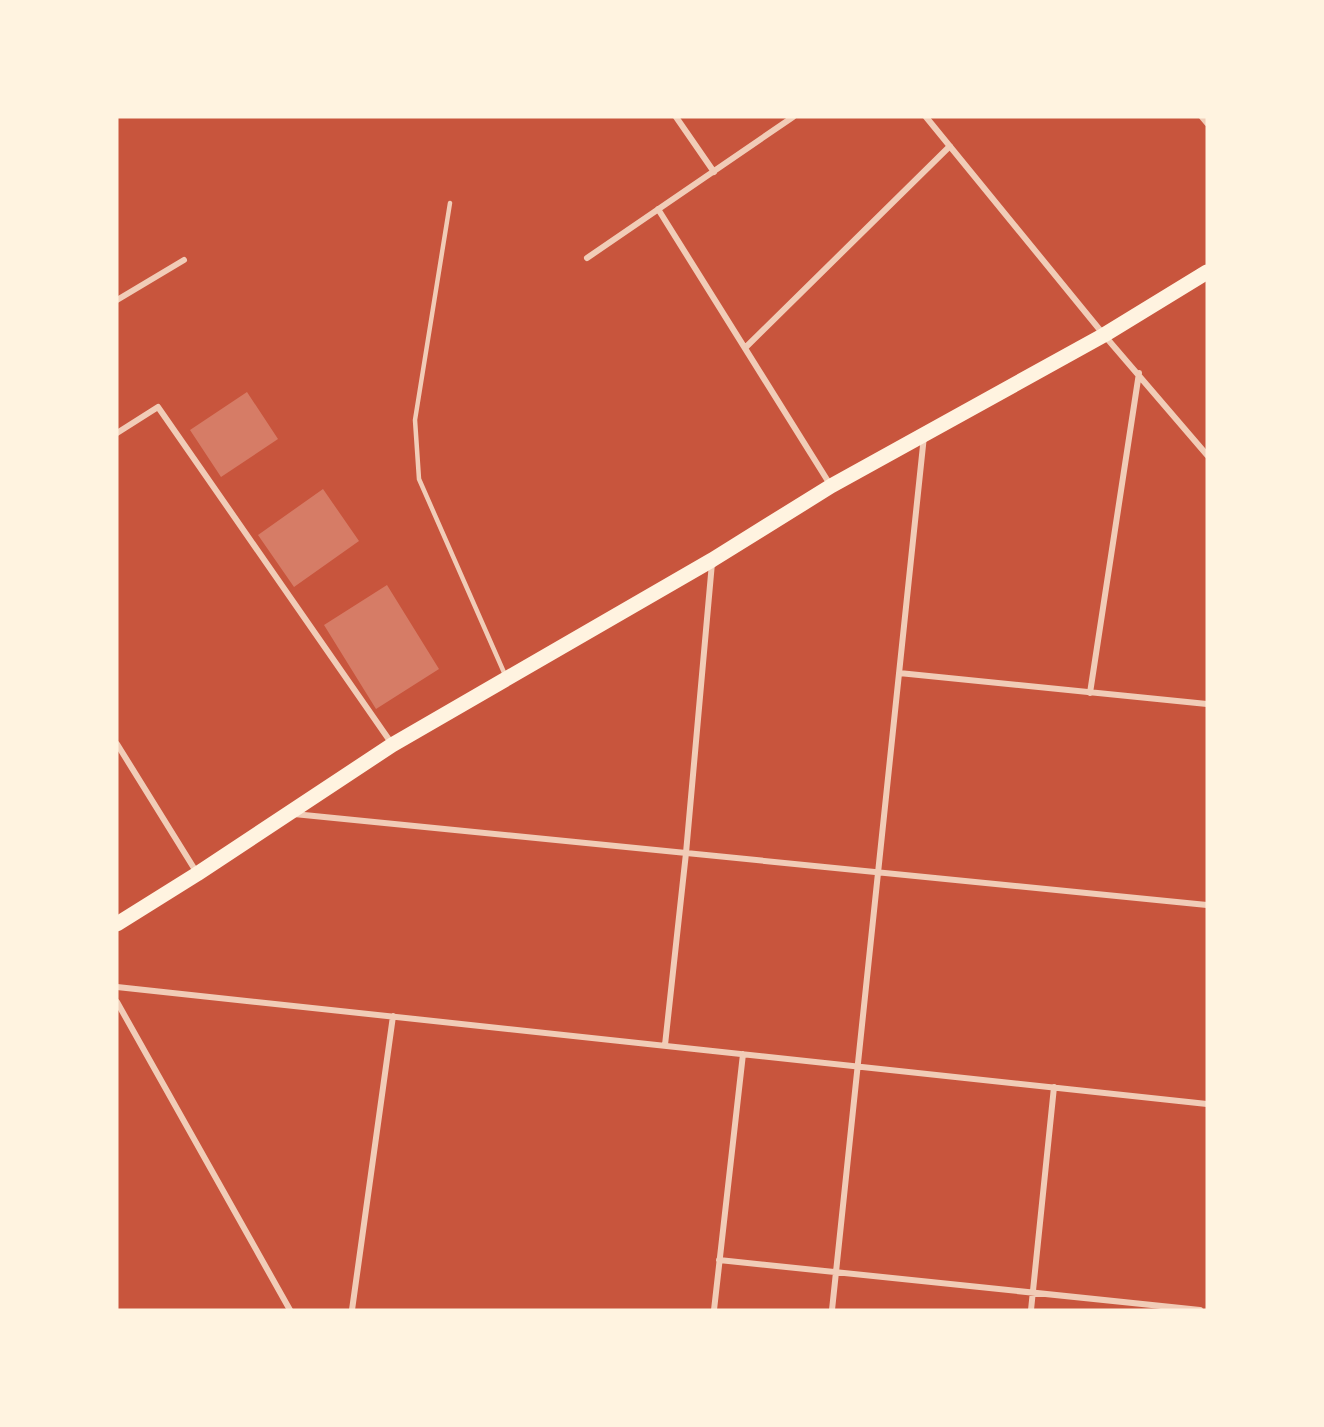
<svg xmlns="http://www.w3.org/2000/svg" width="1324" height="1427" font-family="Figtree,sans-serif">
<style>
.building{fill:#d67c66}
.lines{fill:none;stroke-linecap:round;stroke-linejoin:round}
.service{stroke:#f1ccb7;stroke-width:4.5}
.minor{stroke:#f1ccb7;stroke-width:6}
.primary{stroke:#fff3e0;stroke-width:15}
</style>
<rect width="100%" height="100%" fill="#c8553d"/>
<path class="building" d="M 247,392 L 278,439 L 221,477 L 190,430 Z
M 323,489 L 359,541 L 294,587 L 258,535 Z
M 387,585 L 439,669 L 376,709 L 324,625 Z"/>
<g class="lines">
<path class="service" d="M 450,203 L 415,420 L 419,479 L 506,677"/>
<path class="minor" d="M 676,117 L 714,172
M 926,117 L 1104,335 L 1207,455
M 1202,117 L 1207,123
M 658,209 L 831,486
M 587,258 L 793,117
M 117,300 L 184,260
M 745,348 L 950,146
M 117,433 L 158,407 L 392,744
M 899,673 L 1207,704
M 1090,693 L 1139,373
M 117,744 L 197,873
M 294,814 L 1207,905
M 117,987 L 1207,1104
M 117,1002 L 290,1310
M 665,1045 L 686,853 L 712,563
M 719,1260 L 1200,1310
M 352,1310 L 393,1016
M 714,1310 L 743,1054
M 832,1310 L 924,436
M 1031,1310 L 1054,1087"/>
<path class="primary" d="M 117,924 L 197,874 L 392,745 L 712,560 L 831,486 L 1104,335 L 1207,272"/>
</g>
<rect width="1324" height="1427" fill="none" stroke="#fff3e0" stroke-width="237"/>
</svg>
